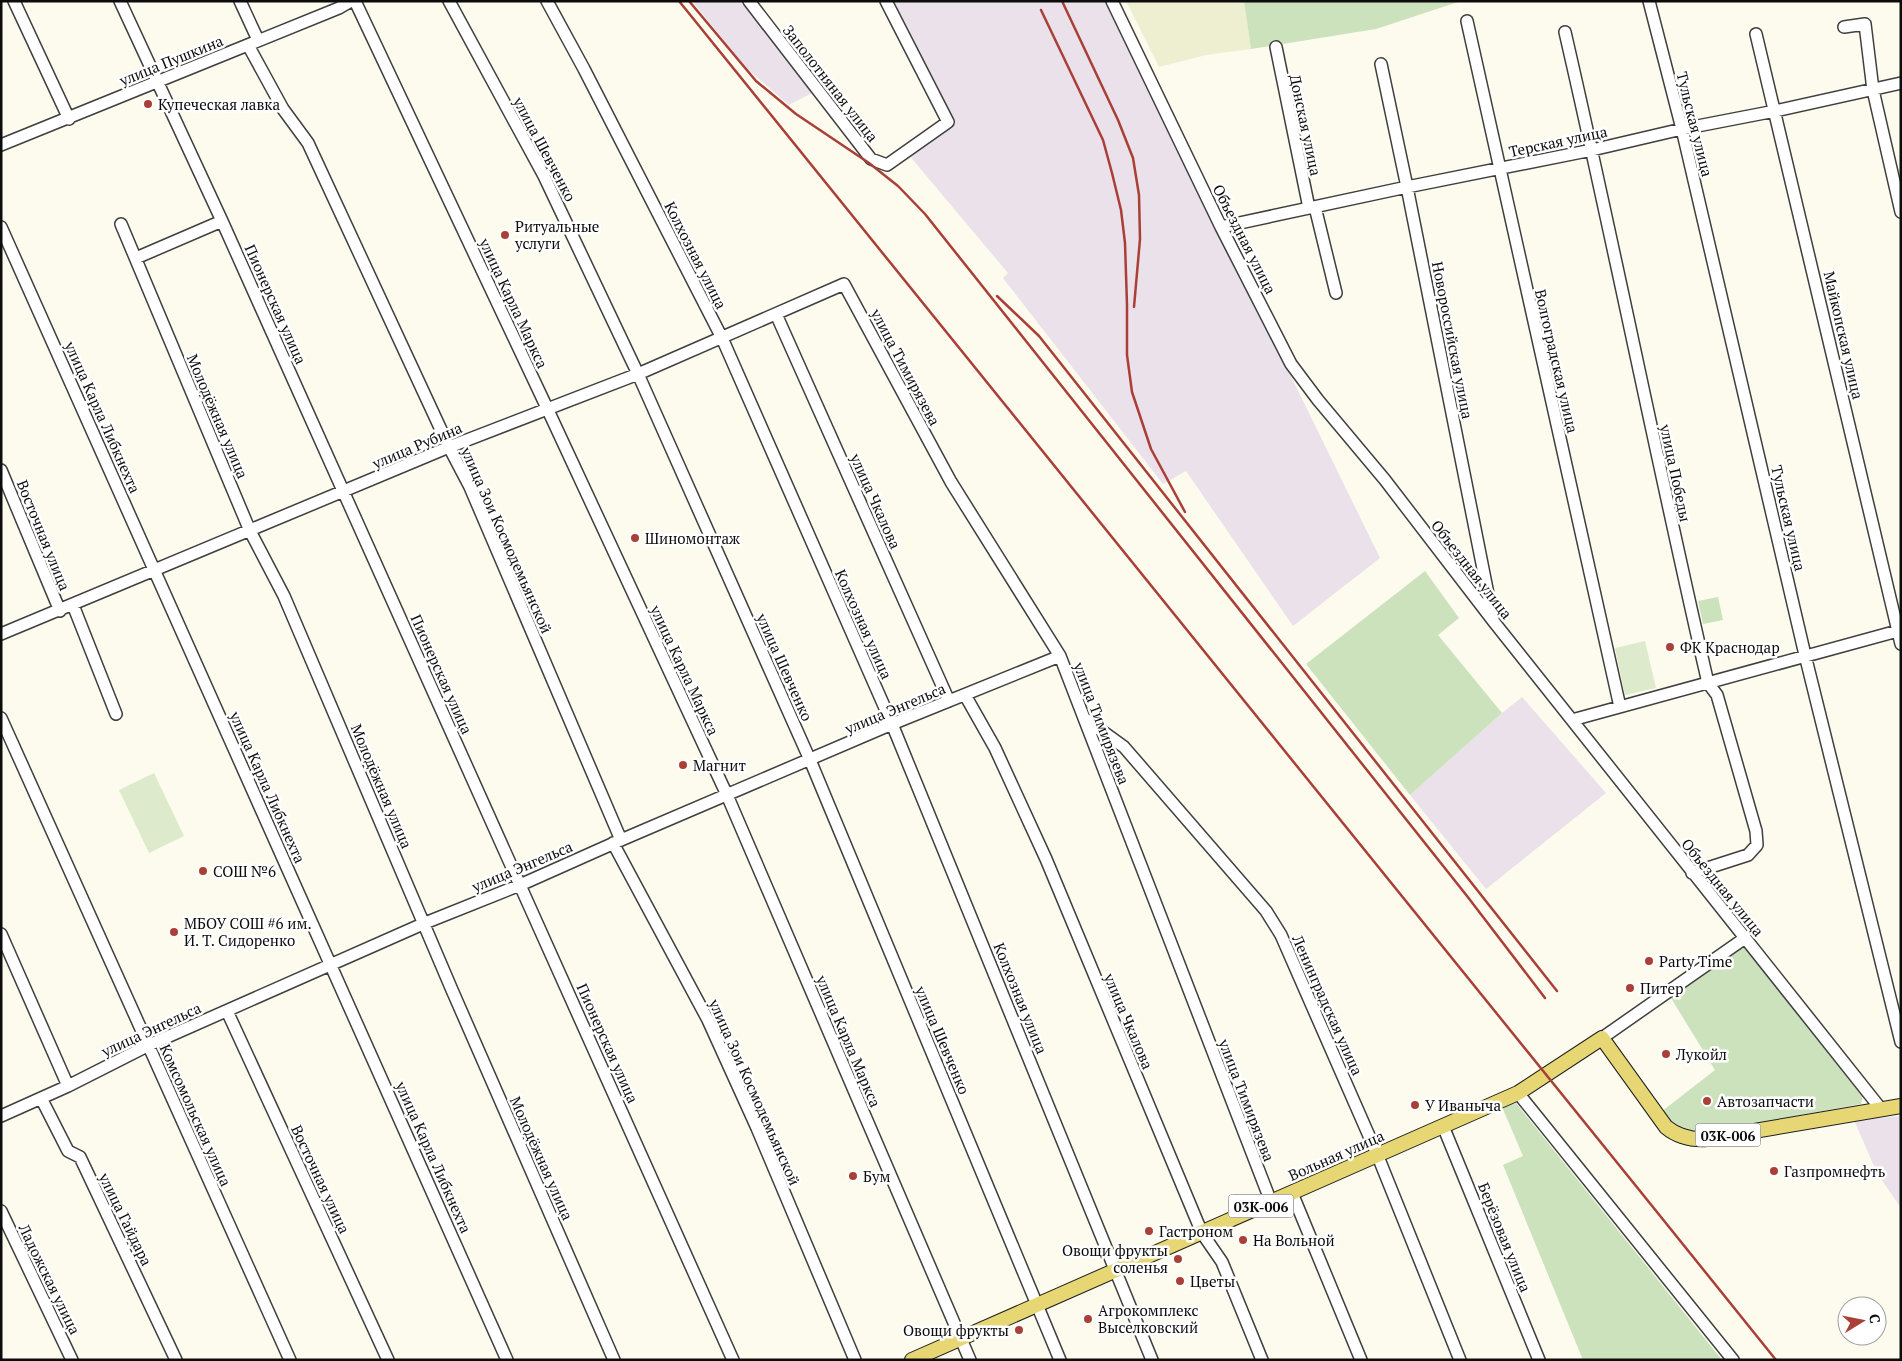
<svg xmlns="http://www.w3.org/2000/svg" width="1902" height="1361" font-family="'PT Serif',serif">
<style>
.industrial{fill:#eae1ea}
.farmland{fill:#eeefd1}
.green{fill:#cbe2bc}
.pitch{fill:#ddebcc}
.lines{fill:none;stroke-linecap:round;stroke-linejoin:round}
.minor-casing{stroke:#3f3f3f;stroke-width:14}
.major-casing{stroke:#1d1d1d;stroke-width:16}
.minor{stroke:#fff;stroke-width:11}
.major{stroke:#e6d774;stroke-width:14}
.rail{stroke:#a93f37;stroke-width:2.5}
.poi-dot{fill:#a93f37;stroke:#fff;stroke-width:2}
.labels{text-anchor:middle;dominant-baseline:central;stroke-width:5;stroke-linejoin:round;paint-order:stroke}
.shield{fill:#fff;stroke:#555;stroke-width:1}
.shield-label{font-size:14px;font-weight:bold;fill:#0c0c0c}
.street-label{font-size:15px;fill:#0c0c0c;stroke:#fff}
.poi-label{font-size:15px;fill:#0c0c0c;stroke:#fff;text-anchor:start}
</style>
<rect width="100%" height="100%" fill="#fcfbed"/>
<path class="industrial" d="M 692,1 L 742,1 L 812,93 L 789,105 L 746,68 Z
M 892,1 L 1107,1 L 1380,558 L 1293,626 L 1186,471 L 1163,484 L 1003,278 L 1008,273 L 908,154 L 955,123 Z
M 1522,697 L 1606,793 L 1486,889 L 1410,795 L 1502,713 Z
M 1901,1116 L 1901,1208 L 1877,1173 L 1854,1120 Z"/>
<path class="farmland" d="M 1126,1 L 1244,1 L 1251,49 L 1206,55 L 1159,67 Z"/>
<path class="green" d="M 1244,1 L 1461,1 L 1376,29 L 1251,49 Z
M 1425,571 L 1459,618 L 1438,635 L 1502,713 L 1410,795 L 1306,664 Z
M 1718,597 L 1723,620 L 1703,624 L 1698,601 Z
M 1745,946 L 1863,1094 L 1861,1104 L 1709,1132 L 1683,1134 L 1671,1127 L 1661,1112 L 1715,1070 L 1671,998 Z
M 1516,1103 L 1722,1360 L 1583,1360 L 1503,1165 L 1523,1156 L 1502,1107 Z"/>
<path class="pitch" d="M 1645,641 L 1656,688 L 1625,695 L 1615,648 Z
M 154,773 L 184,836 L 149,853 L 119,790 Z"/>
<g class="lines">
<g class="minor-casing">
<path id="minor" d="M 14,1 L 69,119
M 120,1 L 222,221 L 733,1360
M 240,1 L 258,40
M 355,1 L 547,408 L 727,795 L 970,1360
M 449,1 L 544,176 L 638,374 L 810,760 L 1060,1360
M 547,1 L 584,69 L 722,338 L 892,724 L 1152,1360
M 749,1 L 871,159 L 887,165 L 948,122 L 886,1
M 1112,1 L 1221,227 L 1291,364 L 1318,400 L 1385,480 L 1494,622 L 1881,1109
M 1649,1 L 1682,129 L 1805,655 L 1901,1042
M 1467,21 L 1620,707
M 1844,27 L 1865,24 L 1873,90 L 1901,212
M 1565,32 C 1615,249 1658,467 1708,683 L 1717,695 L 1756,831 L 1757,845 L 1748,855 L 1692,873
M 1756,34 L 1901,644
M 248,45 L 283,109 L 308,143 L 449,447 L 470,487 L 621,840
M 1276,47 L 1309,208
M 1381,64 L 1407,187 L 1493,619
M 1,145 L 339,8 L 351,1
M 1315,207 L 1336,293
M 121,224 L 250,531 L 284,596 L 452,990 L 614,1360
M 1,227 C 170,604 340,981 507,1360
M 1221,227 L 1407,187 L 1592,150 L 1682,129 L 1775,111 L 1901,83
M 136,258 L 222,221
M 776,314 L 949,701
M 1,470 L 60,611
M 73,605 L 116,714
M 1,634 L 449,447 L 638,374 L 844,284 L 951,482 L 1060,656 L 1271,1202
M 965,695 L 995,748 L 1046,859 L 1202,1233 L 1222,1262 L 1262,1360
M 1,718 L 290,1360
M 1084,718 L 1124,747 L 1266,911 L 1281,935 L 1377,1154 L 1460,1360
M 1572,720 L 1901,630
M 613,843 L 708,1020 L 757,1128 L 855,1360
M 1,934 L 68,1086
M 227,1011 L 388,1360
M 1602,1038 L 1745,938
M 1518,1093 L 1733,1360
M 41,1098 L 68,1151 L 80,1157 L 176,1360
M 1,1116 L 68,1086 L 149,1045 L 425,923 L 520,885 L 621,840 L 892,724 L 1060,656
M 1443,1126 L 1539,1360
M 1292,1193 L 1361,1360
M 1,1211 L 72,1360"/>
</g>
<g class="major-casing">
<path id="major" d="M 912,1360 L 1518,1093 L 1602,1038 L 1666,1127 C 1678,1137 1691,1140 1707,1139 L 1901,1106"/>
</g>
<use href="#minor" class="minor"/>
<use href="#major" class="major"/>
<path class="rail" d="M 679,1 C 1042,457 1412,906 1776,1360
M 689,1 L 756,81 L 796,114 L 869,163 L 898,186 L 925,214 L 1467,896 L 1545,998
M 1062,1 L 1118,120 L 1133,158 L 1139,195 L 1140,239 L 1134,307
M 1041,10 L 1103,140 L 1112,173 L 1121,210 L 1125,243 L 1127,305 L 1127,355 L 1132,392 L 1151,449 L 1185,512
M 997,296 L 1039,336 L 1557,991"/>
</g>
<g class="poi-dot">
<circle cx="148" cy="104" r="5"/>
<circle cx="505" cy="235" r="5"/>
<circle cx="635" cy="538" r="5"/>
<circle cx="1670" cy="647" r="5"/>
<circle cx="683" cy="765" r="5"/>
<circle cx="203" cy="871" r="5"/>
<circle cx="174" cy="932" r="5"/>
<circle cx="1649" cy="961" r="5"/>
<circle cx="1630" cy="988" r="5"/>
<circle cx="1666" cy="1054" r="5"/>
<circle cx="1707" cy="1101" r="5"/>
<circle cx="1415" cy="1105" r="5"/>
<circle cx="1774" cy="1171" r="5"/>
<circle cx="853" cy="1176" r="5"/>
<circle cx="1149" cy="1231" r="5"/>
<circle cx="1243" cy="1240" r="5"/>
<circle cx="1178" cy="1259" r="5"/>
<circle cx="1180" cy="1281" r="5"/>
<circle cx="1088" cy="1319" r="5"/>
<circle cx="1019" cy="1330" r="5"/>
</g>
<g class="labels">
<g class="shield">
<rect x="1695.5" y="1123.5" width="65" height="23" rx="4"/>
<rect x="1228.5" y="1194.5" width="65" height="23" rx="4"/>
</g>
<g class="shield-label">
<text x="1728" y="1135">03К-006</text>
<text x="1261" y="1206">03К-006</text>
</g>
<g class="street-label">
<text transform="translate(171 60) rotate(-22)">улица Пушкина</text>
<text transform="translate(831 83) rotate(52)">Заполотняная улица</text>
<text transform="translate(1695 124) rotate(76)">Тульская улица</text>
<text transform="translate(1306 125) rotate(78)">Донская улица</text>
<text transform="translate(1558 141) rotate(-12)">Терская улица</text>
<text transform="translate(545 149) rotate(62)">улица Шевченко</text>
<text transform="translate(1245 239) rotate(63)">Объездная улица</text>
<text transform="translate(696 255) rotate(63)">Колхозная улица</text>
<text transform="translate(514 303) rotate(65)">улица Карла Маркса</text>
<text transform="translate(276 304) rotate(66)">Пионерская улица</text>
<text transform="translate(1844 335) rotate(77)">Майкопская улица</text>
<text transform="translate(1453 340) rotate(79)">Новороссийская улица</text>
<text transform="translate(1557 361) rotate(77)">Волгоградская улица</text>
<text transform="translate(906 367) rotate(62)">улица Тимирязева</text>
<text transform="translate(218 416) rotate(67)">Молодёжная улица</text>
<text transform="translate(103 417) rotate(66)">улица Карла Либкнехта</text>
<text transform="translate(417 445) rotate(-23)">улица Рубина</text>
<text transform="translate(1676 473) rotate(78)">улица Победы</text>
<text transform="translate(876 501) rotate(66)">улица Чкалова</text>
<text transform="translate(1789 518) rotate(77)">Тульская улица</text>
<text transform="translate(44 535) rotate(68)">Восточная улица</text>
<text transform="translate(507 540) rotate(66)">улица Зои Космодемьянской</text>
<text transform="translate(1472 569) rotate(52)">Объездная улица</text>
<text transform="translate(864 624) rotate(66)">Колхозная улица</text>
<text transform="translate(785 667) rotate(66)">улица Шевченко</text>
<text transform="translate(685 670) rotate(65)">улица Карла Маркса</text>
<text transform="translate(442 674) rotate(66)">Пионерская улица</text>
<text transform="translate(895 708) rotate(-23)">улица Энгельса</text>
<text transform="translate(1102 723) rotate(69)">улица Тимирязева</text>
<text transform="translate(382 786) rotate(67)">Молодёжная улица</text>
<text transform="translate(268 787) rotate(66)">улица Карла Либкнехта</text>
<text transform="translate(522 866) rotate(-23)">улица Энгельса</text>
<text transform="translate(1723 887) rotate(51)">Объездная улица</text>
<text transform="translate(1021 998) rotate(68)">Колхозная улица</text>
<text transform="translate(1328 1005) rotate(66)">Ленинградская улица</text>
<text transform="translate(1129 1021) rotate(67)">улица Чкалова</text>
<text transform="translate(151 1029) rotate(-25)">улица Энгельса</text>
<text transform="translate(943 1040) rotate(67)">улица Шевченко</text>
<text transform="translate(849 1041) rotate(67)">улица Карла Маркса</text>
<text transform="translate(608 1043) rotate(66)">Пионерская улица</text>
<text transform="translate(755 1092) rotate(66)">улица Зои Космодемьянской</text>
<text transform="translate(1247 1100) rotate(69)">улица Тимирязева</text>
<text transform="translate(196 1115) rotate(66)">Комсомольская улица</text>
<text transform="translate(1336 1155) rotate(-24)">Вольная улица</text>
<text transform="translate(434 1157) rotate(66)">улица Карла Либкнехта</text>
<text transform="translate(542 1158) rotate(66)">Молодёжная улица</text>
<text transform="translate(321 1179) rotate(65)">Восточная улица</text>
<text transform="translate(126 1219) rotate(64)">улица Гайдара</text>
<text transform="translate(1505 1237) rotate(68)">Берёзовая улица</text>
<text transform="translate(50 1279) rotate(64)">Ладожская улица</text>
</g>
<g class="poi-label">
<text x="158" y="104">Купеческая лавка</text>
<text x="515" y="226">Ритуальные<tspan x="515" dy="17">услуги</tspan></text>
<text x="645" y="538">Шиномонтаж</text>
<text x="1680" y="647">ФК Краснодар</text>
<text x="693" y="765">Магнит</text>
<text x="213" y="871">СОШ №6</text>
<text x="184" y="923">МБОУ СОШ #6 им.<tspan x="184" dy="17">И. Т. Сидоренко</tspan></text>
<text x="1659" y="961">Party Time</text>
<text x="1640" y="988">Питер</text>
<text x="1676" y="1054">Лукойл</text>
<text x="1717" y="1101">Автозапчасти</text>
<text x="1425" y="1105">У Иваныча</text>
<text x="1784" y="1171">Газпромнефть</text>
<text x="863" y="1176">Бум</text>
<text x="1159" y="1231">Гастроном</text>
<text x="1253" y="1240">На Вольной</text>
<text x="1168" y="1250" text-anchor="end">Овощи фрукты<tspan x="1168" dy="17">соленья</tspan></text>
<text x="1190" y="1281">Цветы</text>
<text x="1098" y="1310">Агрокомплекс<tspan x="1098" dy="17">Выселковский</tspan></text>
<text x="1009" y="1330" text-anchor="end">Овощи фрукты</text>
</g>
</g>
<rect width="1902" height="1361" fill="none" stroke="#0c0c0c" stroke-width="5"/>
<g transform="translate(1862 1321) rotate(80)"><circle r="24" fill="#ffffff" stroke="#9e9e9e"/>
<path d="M0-4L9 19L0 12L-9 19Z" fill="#a93f37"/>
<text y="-8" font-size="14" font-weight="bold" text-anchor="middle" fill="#0c0c0c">С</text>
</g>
</svg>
